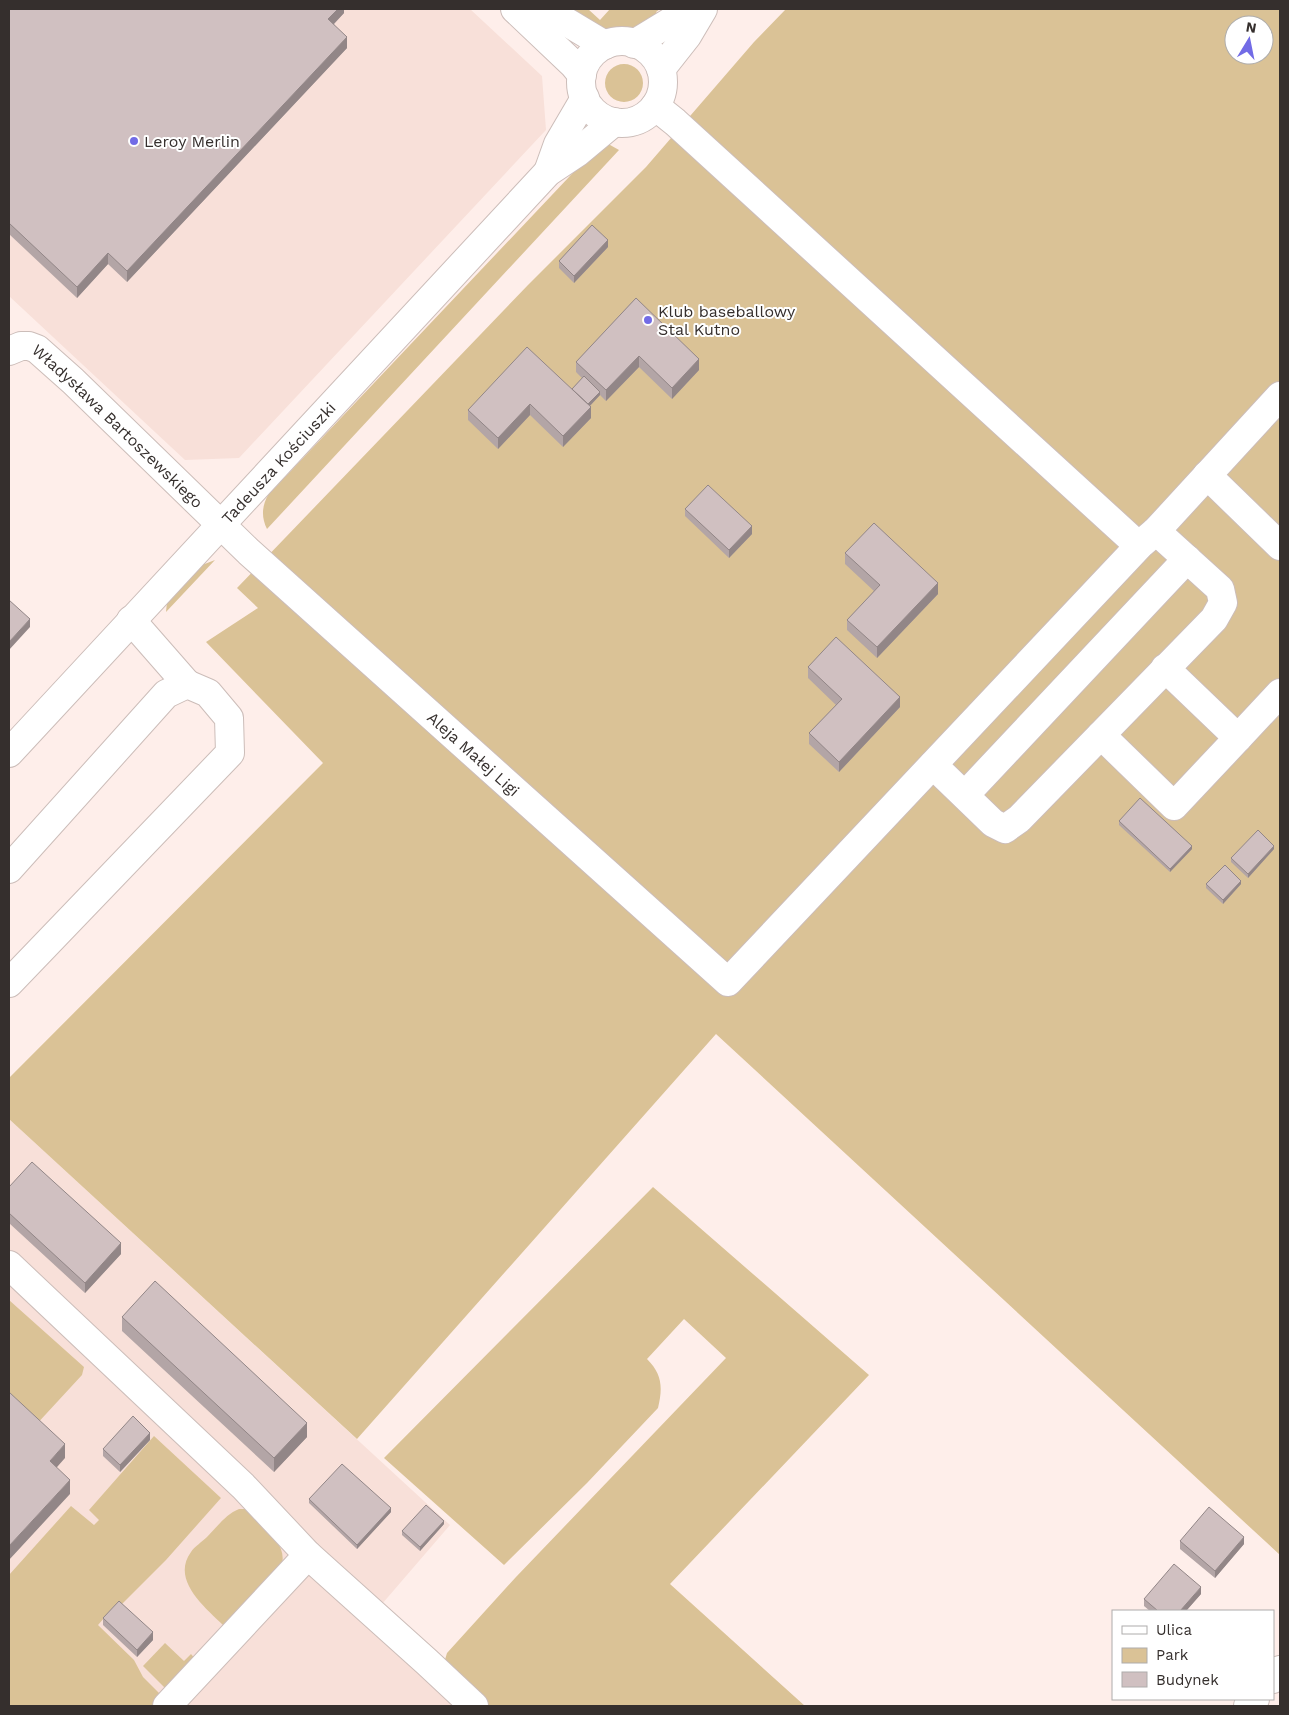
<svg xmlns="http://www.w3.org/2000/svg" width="1289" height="1715" font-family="'Work Sans',sans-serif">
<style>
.built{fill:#f8e0d9}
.green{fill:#dac296;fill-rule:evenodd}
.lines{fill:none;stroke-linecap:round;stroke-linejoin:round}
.minor-casing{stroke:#ccbdb9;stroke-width:30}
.major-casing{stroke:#ccbdb9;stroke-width:30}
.minor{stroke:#fff;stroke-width:28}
.major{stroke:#fff;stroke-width:28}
.wall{fill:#b3a5a6}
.shaded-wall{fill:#928687}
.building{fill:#d0c0c1;stroke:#928687}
.poi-dot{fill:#726be6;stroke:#fff;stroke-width:2}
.labels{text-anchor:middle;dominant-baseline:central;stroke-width:4;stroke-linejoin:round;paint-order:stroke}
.poi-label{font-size:16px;fill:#352f2d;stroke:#fff;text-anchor:start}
.street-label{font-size:16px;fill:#352f2d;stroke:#fff}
</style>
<rect width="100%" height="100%" fill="#feeeea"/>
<path class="built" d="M 9,9 L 470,9 L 542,76 L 546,130 L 239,458 L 185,460 L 9,296 Z
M 9,1119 L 450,1525 L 382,1604 L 488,1706 L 9,1706 Z"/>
<path class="green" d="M 564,9 L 588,9 L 600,20 L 610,9 L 660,9 L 656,12 L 660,17 C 645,26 618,33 600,27 C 588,22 576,15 564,9 Z
M 786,9 L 1280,9 L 1280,1555 L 716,1034 L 357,1439 L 9,1119 L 9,1078 L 323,763 L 206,642 L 258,608 L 237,588 L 528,285 L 646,167 L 754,42 ZM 1234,25 L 1264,25 L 1264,55 L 1234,55 Z
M605 83a19 19 0 1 1 38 0a19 19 0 1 1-38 0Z
M 603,141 L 619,150 L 267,529 C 261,517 262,506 268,495 Z
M 215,560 L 166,612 L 167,602 L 202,565 Z
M 653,1187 L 869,1375 L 670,1584 L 805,1706 L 489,1706 L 444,1663 L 447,1653 L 516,1577 L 726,1358 L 684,1319 L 647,1359 C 662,1374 663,1387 658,1408 L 587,1483 L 504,1565 L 384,1458 Z
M 9,1300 L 84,1367 L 82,1375 L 34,1427 L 9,1403 Z
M 154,1436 L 221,1498 L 166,1560 L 122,1604 L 118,1602 L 98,1625 L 134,1660 L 143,1677 L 163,1697 L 154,1706 L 9,1706 L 9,1575 L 71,1506 L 94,1525 L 99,1520 L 89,1510 Z
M 239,1509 L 246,1509 C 261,1525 290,1544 281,1567 L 226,1628 C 207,1609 170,1581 191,1552 C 195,1546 202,1542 207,1537 C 217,1527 226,1514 239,1509 Z
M 165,1643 L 184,1661 L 191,1654 L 196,1660 L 168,1691 L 143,1666 Z"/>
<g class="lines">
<g class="minor-casing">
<g id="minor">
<path d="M 515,9 L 573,64 L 582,75"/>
<path d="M 545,9 L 605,45"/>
<circle cx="622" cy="82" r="41"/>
<path d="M 634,44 L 691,9"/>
<path d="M 661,69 L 687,36 L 703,9"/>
<path d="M 548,172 L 558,144 L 585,98"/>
<path id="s1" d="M 9,351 L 21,346 L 29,346 L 37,349 L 73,381 L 249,552 L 728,982 L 1139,546 L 675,122 L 655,106"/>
<path d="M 1207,475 L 1280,546"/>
<path d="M 1142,543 L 1156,531 L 1280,396"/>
<path d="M 131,620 L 187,684"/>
<path d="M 1165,668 L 1238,738 L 1280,693"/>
<path d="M 1101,735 L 1174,806 L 1238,738"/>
<path id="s2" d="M 9,753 L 548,172 L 578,152 L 614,122"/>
<path d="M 933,765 L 993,823 L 1005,829 L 1019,819 L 1214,619 L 1223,603 L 1220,589 L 1156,531"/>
<path d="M 965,795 L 1187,559"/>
<path d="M 9,869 L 166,694 L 187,684 L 208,693 L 229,718 L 230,753 L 9,983"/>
<path d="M 9,1265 L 243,1486 L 308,1555 L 427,1662 L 474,1706"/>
<path d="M 167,1706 L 308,1555"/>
</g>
</g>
<g class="major-casing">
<path id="major" d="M 1273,1679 L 1280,1670
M 1248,1706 L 1255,1699"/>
</g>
<use href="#minor" class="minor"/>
<use href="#major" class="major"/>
</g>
<path class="wall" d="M 9,9 L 344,9 L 344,13 L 334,24 L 347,48 L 127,282 L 108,264 L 77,298 L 9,234 Z
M 608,247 L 574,283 L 559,268 L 559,261 Z
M 636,298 L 699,370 L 672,399 L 639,367 L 606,401 L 600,395 L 590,406 L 591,418 L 563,447 L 530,415 L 498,449 L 468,420 L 468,410 L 572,389 L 582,378 L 576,372 L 576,362 Z
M 685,509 L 752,534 L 729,558 L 685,516 Z
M 845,553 L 938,594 L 877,658 L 847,630 L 847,620 L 874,591 L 845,564 Z
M 808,667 L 900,707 L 839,772 L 809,744 L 809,733 L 836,705 L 808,678 Z
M 1119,821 L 1192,849 L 1170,872 L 1119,825 Z
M 1274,849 L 1248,878 L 1231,862 L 1231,858 Z
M 1206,884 L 1241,884 L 1223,904 L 1206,888 Z
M 9,1187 L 121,1254 L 85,1293 L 9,1223 Z
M 122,1317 L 307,1437 L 274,1472 L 122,1331 Z
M 150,1440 L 120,1472 L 103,1456 L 103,1449 Z
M 309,1499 L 391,1512 L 357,1549 L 309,1503 Z
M 444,1524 L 420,1551 L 402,1535 L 402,1531 Z
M 1180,1541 L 1244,1544 L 1215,1578 L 1180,1549 Z
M 1201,1594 L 1186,1611 L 1150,1611 L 1144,1606 L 1144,1599 Z
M 103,1618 L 153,1640 L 137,1657 L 103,1625 Z"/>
<path class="shaded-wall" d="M 338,9 L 344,9 L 344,13 L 328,30 L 328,19 Z
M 347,37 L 347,48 L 127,282 L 127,271 Z
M 608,240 L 608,247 L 574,283 L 574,276 Z
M 108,253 L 108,264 L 77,298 L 77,287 Z
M 639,356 L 639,367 L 606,401 L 606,390 Z
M 699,359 L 699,370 L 672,399 L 672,388 Z
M 600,392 L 600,395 L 584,412 L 584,408 Z
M 530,404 L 530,415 L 498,449 L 498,438 Z
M 591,407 L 591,418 L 563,447 L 563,436 Z
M 752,526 L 752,534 L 729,558 L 729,550 Z
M 938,583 L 938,594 L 877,658 L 877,647 Z
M 30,619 L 30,627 L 9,650 L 9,642 Z
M 900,697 L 900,707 L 839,772 L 839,762 Z
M 1192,846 L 1192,849 L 1170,872 L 1170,869 Z
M 1274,846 L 1274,849 L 1248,878 L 1248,874 Z
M 1241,881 L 1241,884 L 1223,904 L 1223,900 Z
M 121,1243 L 121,1254 L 85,1293 L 85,1283 Z
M 307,1423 L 307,1437 L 274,1472 L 274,1458 Z
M 150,1433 L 150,1440 L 120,1472 L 120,1465 Z
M 65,1444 L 65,1458 L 50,1475 L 50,1461 Z
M 70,1480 L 70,1494 L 9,1560 L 9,1546 Z
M 391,1508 L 391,1512 L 357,1549 L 357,1545 Z
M 444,1521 L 444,1524 L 420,1551 L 420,1547 Z
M 1244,1537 L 1244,1544 L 1215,1578 L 1215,1571 Z
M 1201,1587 L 1201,1594 L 1186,1611 L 1180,1611 Z
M 153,1632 L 153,1640 L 137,1657 L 137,1650 Z"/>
<path class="building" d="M 9,9 L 338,9 L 328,19 L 347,37 L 127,271 L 108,253 L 77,287 L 9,223 Z
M 592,225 L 608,240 L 574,276 L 559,261 Z
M 636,298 L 699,359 L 672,388 L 639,356 L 606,390 L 576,362 Z
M 527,347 L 591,407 L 563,436 L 530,404 L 498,438 L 468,410 Z
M 584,376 L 600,392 L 588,404 L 572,389 Z
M 708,485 L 752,526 L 729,550 L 685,509 Z
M 874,523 L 938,583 L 877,647 L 847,620 L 880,585 L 845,553 Z
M 9,600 L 30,619 L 9,642 Z
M 836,637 L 900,697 L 839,762 L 809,733 L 842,699 L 808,667 Z
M 1140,798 L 1192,846 L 1170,869 L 1119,821 Z
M 1258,830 L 1274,846 L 1248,874 L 1231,858 Z
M 1225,865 L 1241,881 L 1223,900 L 1206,884 Z
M 32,1162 L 121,1243 L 85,1283 L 9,1213 L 9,1187 Z
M 155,1281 L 307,1423 L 274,1458 L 122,1317 Z
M 9,1392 L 65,1444 L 50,1461 L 70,1480 L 9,1546 Z
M 133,1416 L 150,1433 L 120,1465 L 103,1449 Z
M 342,1464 L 391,1508 L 357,1545 L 309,1499 Z
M 426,1505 L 444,1521 L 420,1547 L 402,1531 Z
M 1209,1507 L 1244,1537 L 1215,1571 L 1180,1541 Z
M 1174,1564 L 1201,1587 L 1180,1611 L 1158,1611 L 1144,1599 Z
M 119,1601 L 153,1632 L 137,1650 L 103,1618 Z"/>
<g class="poi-dot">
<circle cx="134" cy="141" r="5"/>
<circle cx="648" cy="320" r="5"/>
</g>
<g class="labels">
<g class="poi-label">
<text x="144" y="141">Leroy Merlin</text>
<text x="658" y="311">Klub baseballowy<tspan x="658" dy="18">Stal Kutno</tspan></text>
</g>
<g class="street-label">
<text stroke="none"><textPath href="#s1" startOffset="141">Władysława Bartoszewskiego</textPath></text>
<text stroke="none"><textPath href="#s2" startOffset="396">Tadeusza Kościuszki</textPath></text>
<text stroke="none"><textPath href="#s1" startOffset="625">Aleja Małej Ligi</textPath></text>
</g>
</g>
<rect width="1289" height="1715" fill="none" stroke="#352f2d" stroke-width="20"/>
<rect x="1112" y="1610" width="162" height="90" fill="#ffffff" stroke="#aeacab"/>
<rect x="1122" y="1626" width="25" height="8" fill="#ffffff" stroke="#aeacab"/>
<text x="1156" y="1635" font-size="15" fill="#352f2d">Ulica</text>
<rect x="1122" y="1648" width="25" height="15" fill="#dac296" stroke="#aeacab"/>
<text x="1156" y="1660" font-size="15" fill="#352f2d">Park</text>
<rect x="1122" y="1672" width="25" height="15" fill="#d0c0c1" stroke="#aeacab"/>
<text x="1156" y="1685" font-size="15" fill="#352f2d">Budynek</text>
<g transform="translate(1249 40) rotate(10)"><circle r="24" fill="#ffffff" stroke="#aeacab"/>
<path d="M0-4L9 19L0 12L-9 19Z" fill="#726be6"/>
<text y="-8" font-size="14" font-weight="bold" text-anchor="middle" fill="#352f2d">N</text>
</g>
</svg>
